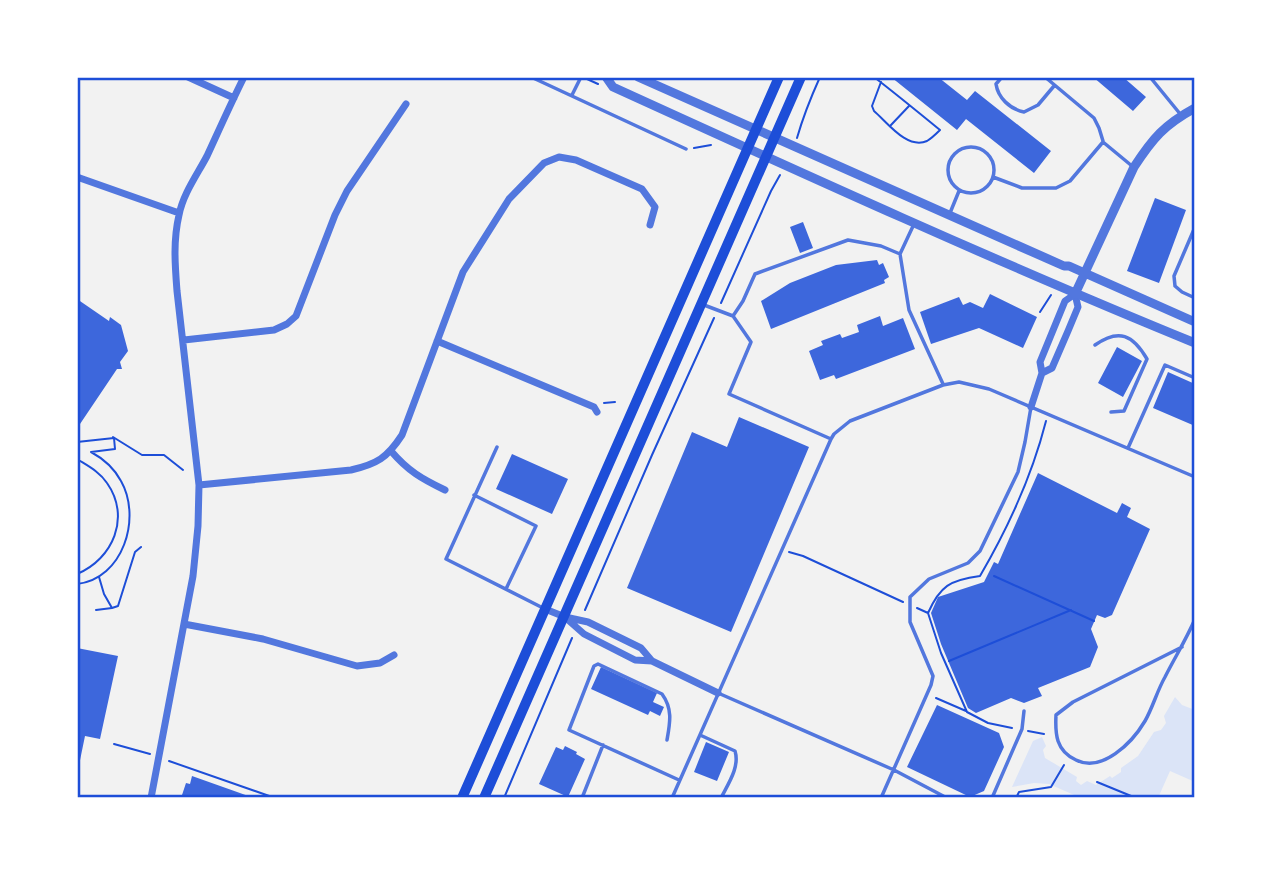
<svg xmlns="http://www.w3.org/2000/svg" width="1272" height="875" font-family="'Exo 2',sans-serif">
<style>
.green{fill:#dbe4f7}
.building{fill:#3d67dc}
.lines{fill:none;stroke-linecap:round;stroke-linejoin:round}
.path{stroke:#1d4ed8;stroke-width:2}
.service{stroke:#5277de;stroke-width:3.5}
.minor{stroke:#5277de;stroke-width:7}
.tertiary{stroke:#5277de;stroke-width:9}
.secondary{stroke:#1d4ed8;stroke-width:10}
.neatline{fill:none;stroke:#1d4ed8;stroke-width:2.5}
</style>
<rect width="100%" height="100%" fill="#f2f2f2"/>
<path class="green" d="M 1175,697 L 1182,705 L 1195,710 L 1195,782 L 1170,771 L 1158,798 L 1081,798 L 1049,784 L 1034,783 L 1012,787 L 1033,741 L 1042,737 L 1046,746 L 1043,750 L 1045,758 L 1077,777 L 1076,781 L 1081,785 L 1087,781 L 1096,785 L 1110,776 L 1112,778 L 1121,772 L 1121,768 L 1138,756 L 1154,732 L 1161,730 L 1166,723 L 1164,716 Z"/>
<path class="building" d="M 891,77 L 938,77 L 967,100 L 975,91 L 1051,151 L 1034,173 L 966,119 L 957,130 Z
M 1093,77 L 1123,77 L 1146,97 L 1133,111 Z
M 1155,198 L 1186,210 L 1159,283 L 1127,271 Z
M 803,222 L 813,248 L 800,253 L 790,227 Z
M 877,260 L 879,265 L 883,263 L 889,277 L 884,280 L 885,283 L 771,329 L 761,301 L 790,283 L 836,265 Z
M 990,294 L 1037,317 L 1023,348 L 979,328 L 931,344 L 920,312 L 959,297 L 963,305 L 970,302 L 983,308 Z
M 77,299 L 109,321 L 110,317 L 121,325 L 128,351 L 120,362 L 122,369 L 117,369 L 80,424 L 77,422 Z
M 880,316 L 883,326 L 903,318 L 915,349 L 836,379 L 834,375 L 820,380 L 809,351 L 823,345 L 821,341 L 840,334 L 842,338 L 859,332 L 857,325 Z
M 1117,347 L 1142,361 L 1123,397 L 1098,383 Z
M 1168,372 L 1195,384 L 1195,426 L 1153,408 Z
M 739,417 L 809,447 L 731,632 L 627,588 L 692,432 L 727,447 Z
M 512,454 L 568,479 L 552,514 L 496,489 Z
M 1038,473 L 1117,513 L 1122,503 L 1131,508 L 1127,517 L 1150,529 L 1112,615 L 1105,618 L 1097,615 L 1091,629 L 1098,647 L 1090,667 L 1038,688 L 1042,696 L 1024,703 L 1011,698 L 976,713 L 968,708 L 941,644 L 931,613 L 938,597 L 984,582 L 994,562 L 998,564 Z
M 77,648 L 118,656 L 100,739 L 85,736 L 78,770 Z
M 601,667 L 657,693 L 653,702 L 664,707 L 660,716 L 650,711 L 648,715 L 591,689 Z
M 937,705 L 999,733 L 1004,747 L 984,791 L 970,797 L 907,767 Z
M 706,742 L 729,752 L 717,781 L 694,772 Z
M 565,746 L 577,752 L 576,754 L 585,759 L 568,797 L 539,784 L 556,747 L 563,750 Z
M 192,776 L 254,798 L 181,798 L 186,783 L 190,784 Z"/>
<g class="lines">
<path class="path" d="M 874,77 C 896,94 918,112 940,130 C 936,134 932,138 927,141 C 907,150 887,122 874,111 L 872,106 L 881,82
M 587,79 L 598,84
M 891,125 L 909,106
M 797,138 C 803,117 811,97 820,77
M 694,148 L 711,145
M 721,303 L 771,191 L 780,175
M 1040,312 L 1051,295
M 604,403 L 615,402
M 113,437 L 142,455 L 164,455 L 183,470
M 77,442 L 114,438 L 115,449 L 91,452 C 104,459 114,468 121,481 C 142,518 123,579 77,584
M 77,459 C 88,466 100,472 107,483 C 131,517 113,559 77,574
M 789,552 L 803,556 L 903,602
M 994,576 L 1094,621
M 112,608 L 118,606 L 135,552 L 141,547
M 917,608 L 928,613
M 96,610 L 112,608 L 104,594 L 99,577
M 585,610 L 652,455 L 714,318
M 949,661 L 1071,610
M 1193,662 L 1195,663
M 936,698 L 966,711
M 1012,728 L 988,723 L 967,712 L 941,653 L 928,613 C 940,586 950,580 980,576 C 1008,528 1032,476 1046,421
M 1028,731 L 1044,734
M 114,744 L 150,754
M 169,761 L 275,798
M 1097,782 L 1136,798
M 504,798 L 572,638
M 1016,798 L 1019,792 L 1051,787 L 1064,765"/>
<path class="service" d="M 531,77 L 686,149
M 1002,77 L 996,84 C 998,98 1010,109 1024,112 L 1038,105 L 1054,86
M 1045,77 L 1094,118 L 1099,128 L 1103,141
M 1150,77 L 1181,115
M 572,95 L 581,77
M948 170a23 23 0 1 1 46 0a23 23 0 1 1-46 0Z
M 993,177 L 1022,188 L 1056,188 L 1070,181 L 1103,142 L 1132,166
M 950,213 L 959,191
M 1195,227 L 1174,276 L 1175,286 L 1182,292 L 1195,298
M 900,254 L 909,310 L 943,384
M 704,305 L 733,316 L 743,301 L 755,274 L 848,240 L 881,246 L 900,254 L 914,224
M 733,316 L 751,342 L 729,394 L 831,439
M 1095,345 C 1119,328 1133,335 1147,359 L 1124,411 L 1111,412
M 497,447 L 446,559 L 543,608
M 1128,448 L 1165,365 L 1195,378
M 474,495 L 536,526 L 506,589
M 1182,647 L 1073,702 L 1056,715 C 1055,734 1056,751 1076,760 C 1102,773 1132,743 1145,721 C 1153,707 1157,691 1165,677 C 1175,657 1186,640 1195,619
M 718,693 L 894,770 L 947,798
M 700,735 L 735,751 C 740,767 728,784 721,798
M 667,740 C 670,723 673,709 662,694 L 598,664 L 594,666 L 569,730 L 679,780
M 582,798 L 603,745
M 672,798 L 831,439 L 834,434 L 850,421 L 943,385 L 959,382 L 989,389 L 1195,477
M 881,798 L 931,685 L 933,676 L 910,622 L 910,597 L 929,579 L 968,563 L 980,551 L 1018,472 L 1025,442 L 1031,407
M 992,798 L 1022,729 L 1024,711"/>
<path class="minor" d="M 188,77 L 234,98
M 77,177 L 179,213
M 184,340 L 274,330 L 287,324 L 296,316 L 335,215 L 347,191 L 406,104
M 437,341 L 594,407 L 597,412
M 1031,407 L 1042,373 L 1040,362 L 1065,301 L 1075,294 L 1078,307 L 1068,331 L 1052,368 L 1042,373
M 391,451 C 408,471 422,479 445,490
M 199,485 L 351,470 C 377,464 387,458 402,435 L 463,272 L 509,199 L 544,163 L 559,157 L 576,160 L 642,189 L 655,207 L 650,225
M 545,609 L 565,617 L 588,622 L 641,648 L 652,661 L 718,693
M 567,619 L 584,634 L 635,660 L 652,661
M 184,624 L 263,639 L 357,666 L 380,663 L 394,655
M 151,798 L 193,576 L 198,526 L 199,485 L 177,291 C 175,265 173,241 179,215 C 183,194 197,175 207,156 C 219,130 231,103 244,77"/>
<path class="tertiary" d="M 606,77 L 613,87 C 806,175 999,263 1195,343
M 638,77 L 1064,266 L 1069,266 L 1195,322
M 1075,294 L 1134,167 C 1153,138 1164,125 1195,108"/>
<path class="secondary" d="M 462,798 L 779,77
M 484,798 L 801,77"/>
</g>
<rect width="1272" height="875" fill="none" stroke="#ffffff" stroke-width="158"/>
<rect x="79" y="79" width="1114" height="717" class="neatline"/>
</svg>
